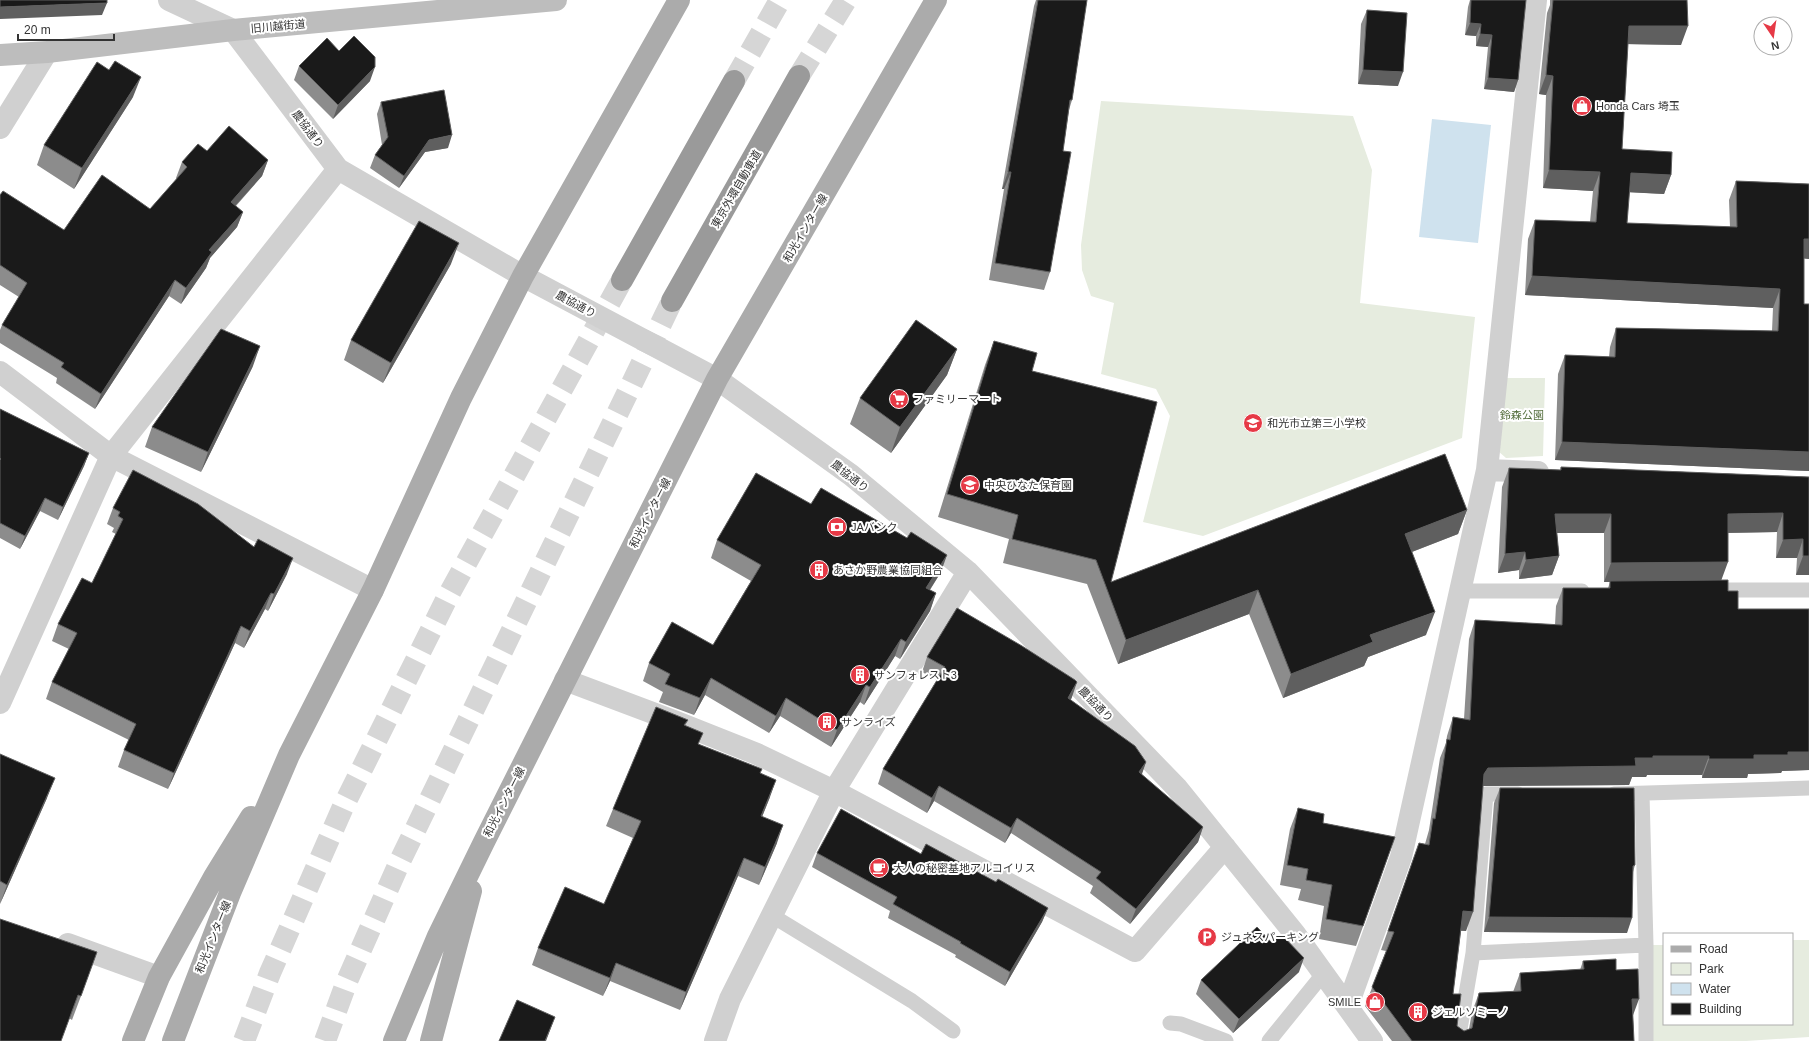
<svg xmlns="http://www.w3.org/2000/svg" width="1809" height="1041" font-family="Helvetica,'Noto Sans JP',sans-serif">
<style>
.green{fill:#e6ecdf}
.water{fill:#cfe2ee}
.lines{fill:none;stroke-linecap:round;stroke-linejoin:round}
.motorway-tunnel{stroke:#d6d6d6;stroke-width:22;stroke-dasharray:22 11;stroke-linecap:butt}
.service{stroke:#d0d0d0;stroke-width:15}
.minor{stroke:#d0d0d0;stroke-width:22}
.tertiary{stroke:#d0d0d0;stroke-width:22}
.secondary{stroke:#bdbdbd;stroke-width:22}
.primary{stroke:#ababab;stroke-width:22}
.motorway{stroke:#9a9a9a;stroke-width:22}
.wall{fill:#8c8c8c}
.shaded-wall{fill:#5f5f5f}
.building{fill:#1a1a1a;stroke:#5f5f5f}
.labels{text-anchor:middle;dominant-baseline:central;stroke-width:4;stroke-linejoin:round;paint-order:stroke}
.street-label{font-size:11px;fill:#333;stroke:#fff}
.poi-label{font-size:11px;fill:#333;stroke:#fff;text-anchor:start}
.park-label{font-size:11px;fill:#56703f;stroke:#fff}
</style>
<rect width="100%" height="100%" fill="#fff"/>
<path class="green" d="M 1101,101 L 1353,116 L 1372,170 L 1360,303 L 1475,317 L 1462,438 L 1203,536 L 1143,522 L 1170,416 L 1156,389 L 1101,374 L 1114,303 L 1091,296 L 1082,270 L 1081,245 Z
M 1502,378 L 1545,378 L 1543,456 L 1506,458 L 1498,451 Z
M 1792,940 L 1809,940 L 1809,1037 L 1746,1041 L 1646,1041 L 1646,945 L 1664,945 L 1664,1024 L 1792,1024 Z"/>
<path class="water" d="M 1432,119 L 1491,125 L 1478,243 L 1419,237 Z"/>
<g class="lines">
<path class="motorway-tunnel" d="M 799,76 L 846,0
M 734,81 L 780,0
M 244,1041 L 270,973 L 343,807 L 448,596 L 622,280
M 325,1041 L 347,981 L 401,859 L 672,301"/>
<path class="service" d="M 1708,590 L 1809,590
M 1460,591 L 1582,591
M 1518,794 L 1486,794 L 1473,953 L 1646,945
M 1614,794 L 1809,788
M 1642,794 L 1646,945 L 1646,1041
M 771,915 L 912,1001 L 953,1031
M 1170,1023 L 1181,1024 L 1226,1041
M 1269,1041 L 1324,973
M 1458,1041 L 1473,953"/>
<path class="minor" d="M 233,30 L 338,169 L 523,276 L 717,379 L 851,475 L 968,572 L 1177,788 L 1295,934 L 1372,1041
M 0,128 L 47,52
M 0,372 L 111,456 L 373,590
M 1487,470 L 1538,472
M 565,680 L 674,721 L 757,754 L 834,791 L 1135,951 L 1225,847
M 0,703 L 111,456 L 338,169
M 68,944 L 159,977
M 1348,1005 L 1401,857 L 1487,470 L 1536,0
M 715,1041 L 730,999 L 834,791 L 968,572"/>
<path class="tertiary" d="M 169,0 L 233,30"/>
<path class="secondary" d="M 0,55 L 47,52 L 233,30 L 556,0"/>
<path class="primary" d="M 133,1041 L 159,977 L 214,877 L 251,817
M 173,1041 L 230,893 L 289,755 L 373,590 L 461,398 L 523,276 L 679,0
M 394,1041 L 438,936 L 484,842 L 717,379 L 936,0
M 431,1041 L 471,891"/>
<path class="motorway" d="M 622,280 L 734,81
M 672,301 L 799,76"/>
</g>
<path class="wall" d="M 1036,0 L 1087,0 L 1072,100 L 1069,110 L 1063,151 L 1050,272 L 1044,290 L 989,280 L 1004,189 L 1002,189 L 1034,6 Z
M 1470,0 L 1526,0 L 1518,80 L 1514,92 L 1484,89 L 1488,47 L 1476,46 L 1476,36 L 1465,35 L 1468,7 Z
M 1550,0 L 1687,0 L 1681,45 L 1628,44 L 1622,149 L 1671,175 L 1664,194 L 1629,192 L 1627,223 L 1730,227 L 1729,200 L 1736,181 L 1809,184 L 1809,259 L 1804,258 L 1804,304 L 1809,304 L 1809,471 L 1555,460 L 1558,374 L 1565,355 L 1609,357 L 1610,347 L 1616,328 L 1772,331 L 1773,308 L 1525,295 L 1528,239 L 1535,220 L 1590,222 L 1593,191 L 1543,188 L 1546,95 L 1539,94 L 1547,13 L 1550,5 Z
M 1367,10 L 1398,86 L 1358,84 L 1361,24 Z
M 339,51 L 370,81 L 333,119 L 294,80 L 299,66 Z
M 133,97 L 74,189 L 37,165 L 44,145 Z
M 381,102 L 448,148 L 425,152 L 399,188 L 370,168 L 375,155 L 382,145 L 377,114 Z
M 207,151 L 268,160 L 262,176 L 236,206 L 243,212 L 237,227 L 210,258 L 206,268 L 181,304 L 169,296 L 95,409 L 56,383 L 57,378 L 0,343 L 0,330 L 2,325 L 19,297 L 0,285 L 0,195 L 64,230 L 150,209 L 177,179 L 176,178 L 182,162 Z
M 451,264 L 383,383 L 344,360 L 351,340 Z
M 994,341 L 1032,371 L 1111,582 L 1467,510 L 1458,534 L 1412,552 L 1426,635 L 1368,657 L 1364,666 L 1283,698 L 1249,614 L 1118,664 L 1087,584 L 1003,563 L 1009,539 L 938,517 L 985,365 Z
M 957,349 L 947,375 L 891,453 L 850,424 L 860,398 Z
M 253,366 L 201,472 L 145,447 L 152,427 Z
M 0,409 L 89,453 L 84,466 L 58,520 L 40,511 L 20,549 L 0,538 Z
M 1561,467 L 1809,477 L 1809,575 L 1796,575 L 1797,558 L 1776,558 L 1777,532 L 1728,533 L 1721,580 L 1738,609 L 1809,609 L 1809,770 L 1782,771 L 1781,773 L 1748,774 L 1747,778 L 1702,778 L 1702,775 L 1647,775 L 1646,777 L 1632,777 L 1629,785 L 1483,786 L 1466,931 L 1461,931 L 1453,994 L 1457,1026 L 1464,1031 L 1469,1029 L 1472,1012 L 1479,993 L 1513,992 L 1520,973 L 1580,970 L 1583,961 L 1616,970 L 1633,1017 L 1634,1041 L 1392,1041 L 1365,1006 L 1386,951 L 1381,950 L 1419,843 L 1425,844 L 1429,830 L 1440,758 L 1446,743 L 1447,736 L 1453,717 L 1464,719 L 1469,639 L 1475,620 L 1555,625 L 1556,606 L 1563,588 L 1608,588 L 1610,582 L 1604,582 L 1604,533 L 1557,533 L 1559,556 L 1552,575 L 1519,579 L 1519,570 L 1498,573 L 1502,487 L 1509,468 L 1560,470 Z
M 811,504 L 941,572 L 930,590 L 936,593 L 930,611 L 900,659 L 895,656 L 864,705 L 860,702 L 831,747 L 780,716 L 769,733 L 705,695 L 694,715 L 659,702 L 663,692 L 643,681 L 649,663 L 713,645 L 751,581 L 711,558 L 717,540 Z
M 113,508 L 287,574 L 268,611 L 265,609 L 244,648 L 235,643 L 168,789 L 118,767 L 124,750 L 129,740 L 46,699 L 52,682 L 69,649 L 52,641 L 58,624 L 92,583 L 116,534 L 112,532 L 114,528 L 107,524 Z
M 927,657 L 1072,697 L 1071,700 L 1146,762 L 1141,775 L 1203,827 L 1198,842 L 1130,924 L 1090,893 L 1093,886 L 1011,833 L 1005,843 L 934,801 L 927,813 L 878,784 L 883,769 L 937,680 L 922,672 Z
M 688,720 L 685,726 L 698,744 L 760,774 L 770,797 L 762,817 L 777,843 L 759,885 L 738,876 L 680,1010 L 610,981 L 603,996 L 532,965 L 538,948 L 604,904 L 633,838 L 606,826 L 613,809 Z
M 0,754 L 47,798 L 0,904 Z
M 1500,788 L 1635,865 L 1633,872 L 1627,933 L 1484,932 L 1494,803 Z
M 1298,808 L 1323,823 L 1395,837 L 1356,946 L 1319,939 L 1324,906 L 1298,900 L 1301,889 L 1280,885 L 1290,829 Z
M 817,853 L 921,854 L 996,882 L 1048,908 L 1042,922 L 1005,986 L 955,957 L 956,955 L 888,918 L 890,911 L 812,867 Z
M 0,919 L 81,996 L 72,1020 L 69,1018 Z
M 1299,972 L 1233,1033 L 1196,994 L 1201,980 Z"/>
<path class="shaded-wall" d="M 107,3 L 102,15 L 0,19 L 0,7 Z
M 1470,23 L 1481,24 L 1476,36 L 1465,35 Z
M 1629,26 L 1688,26 L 1681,45 L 1622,44 Z
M 1480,34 L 1492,35 L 1488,47 L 1476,46 Z
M 375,67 L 370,81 L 333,119 L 338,105 Z
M 1363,70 L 1403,72 L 1398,86 L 1358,84 Z
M 1546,75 L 1553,76 L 1546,95 L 1539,94 Z
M 141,77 L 133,97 L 74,189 L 82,168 Z
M 1488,78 L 1518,80 L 1514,92 L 1484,89 Z
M 452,135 L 448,148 L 425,152 L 399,188 L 404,176 L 429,140 Z
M 268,160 L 262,176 L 225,217 L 231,202 Z
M 1549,170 L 1600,172 L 1593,191 L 1543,188 Z
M 1008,172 L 1011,172 L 1004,189 L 1002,189 Z
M 1631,173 L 1671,175 L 1664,194 L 1624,192 Z
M 243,212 L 237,227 L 210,258 L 206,268 L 181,304 L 186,288 L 209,250 Z
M 1804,239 L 1809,239 L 1809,259 L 1798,258 Z
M 459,243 L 451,264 L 383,383 L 391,363 Z
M 1532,276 L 1780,289 L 1773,308 L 1525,295 Z
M 175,280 L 169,296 L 95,409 L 101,394 Z
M 260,346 L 253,366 L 201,472 L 208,452 Z
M 957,349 L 947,375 L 891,453 L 900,427 Z
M 1562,442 L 1809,452 L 1809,471 L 1555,460 Z
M 89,453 L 84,466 L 58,520 L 63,507 Z
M 45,498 L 40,511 L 20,549 L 25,536 Z
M 1467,510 L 1458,534 L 1396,558 L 1405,534 Z
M 1783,513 L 1777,532 L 1721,533 L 1728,514 Z
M 1555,514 L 1611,514 L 1604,533 L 1548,533 Z
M 1803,539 L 1797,558 L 1776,558 L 1783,540 Z
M 1525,552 L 1519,570 L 1498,573 L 1505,554 Z
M 947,555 L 941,572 L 920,605 L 926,588 Z
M 1559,556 L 1552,575 L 1519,579 L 1526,560 Z
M 1803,556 L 1809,556 L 1809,575 L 1796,575 Z
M 293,558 L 287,574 L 268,611 L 274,594 Z
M 1728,562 L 1721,581 L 1604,582 L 1611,563 Z
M 1258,590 L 1249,614 L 1118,664 L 1126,640 Z
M 271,593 L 265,609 L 244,648 L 250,631 Z
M 936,593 L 930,611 L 900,659 L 906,642 Z
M 1435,612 L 1426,635 L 1368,657 L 1364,666 L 1283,698 L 1291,674 L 1370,635 Z
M 241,626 L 235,643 L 168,789 L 174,773 Z
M 901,639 L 895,656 L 864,705 L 870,687 Z
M 711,678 L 705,695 L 694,715 L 700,698 Z
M 1077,682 L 1072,697 L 1062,713 L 1068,698 Z
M 866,685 L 860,702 L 831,747 L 837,730 Z
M 786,698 L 780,716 L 769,733 L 776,716 Z
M 1788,752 L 1809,752 L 1809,770 L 1782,771 L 1781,773 L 1748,774 L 1747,778 L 1702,778 L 1709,759 Z
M 1653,756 L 1709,756 L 1702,775 L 1647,775 L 1646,777 L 1632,777 L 1629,785 L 1481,786 L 1484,774 L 1488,768 L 1635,758 Z
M 1146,762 L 1141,777 L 1139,772 Z
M 55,778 L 47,798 L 0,904 L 7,885 Z
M 776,780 L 770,797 L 755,834 L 761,816 Z
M 939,786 L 934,801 L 927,813 L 932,798 Z
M 1017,818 L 1011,833 L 1005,843 L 1011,828 Z
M 783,825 L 777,843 L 759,885 L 765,867 Z
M 1203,827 L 1198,842 L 1130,924 L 1136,909 Z
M 744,858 L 738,876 L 680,1010 L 686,992 Z
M 1048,908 L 1042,922 L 1005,986 L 1010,972 Z
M 1463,911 L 1473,912 L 1466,931 L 1456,930 Z
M 1489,917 L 1632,918 L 1627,933 L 1484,932 Z
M 1304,958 L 1299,972 L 1233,1033 L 1239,1019 Z
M 616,963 L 610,981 L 603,996 L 610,978 Z
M 1632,999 L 1639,999 L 1632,1018 Z
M 555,1017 L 546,1041 L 545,1041 Z"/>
<path class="building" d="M 0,0 L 107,0 L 107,3 L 0,7 Z
M 1038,0 L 1087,0 L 1072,100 L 1070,100 L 1063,151 L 1071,152 L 1050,272 L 995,263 L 1011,172 L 1008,172 Z
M 1471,0 L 1526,0 L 1518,80 L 1488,78 L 1492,35 L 1480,34 L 1481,24 L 1470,23 Z
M 1553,0 L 1687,0 L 1688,26 L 1629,26 L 1622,149 L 1672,152 L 1671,175 L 1631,173 L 1627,223 L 1737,227 L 1736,181 L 1809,184 L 1809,239 L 1804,239 L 1804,304 L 1809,304 L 1809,452 L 1562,442 L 1565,355 L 1615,357 L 1616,328 L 1778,331 L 1780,289 L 1532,276 L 1535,220 L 1596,222 L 1600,172 L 1549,170 L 1553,76 L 1546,75 Z
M 1367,10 L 1407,13 L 1403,72 L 1363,70 Z
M 354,36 L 375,57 L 375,67 L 338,105 L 299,66 L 327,38 L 339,51 Z
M 115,61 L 141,77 L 82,168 L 44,145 L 97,62 L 109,70 Z
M 444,90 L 452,135 L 429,140 L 404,176 L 375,155 L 388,137 L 381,102 Z
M 229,126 L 268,160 L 231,202 L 243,212 L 209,250 L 212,252 L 186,288 L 175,280 L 101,394 L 61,367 L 64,363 L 2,325 L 27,283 L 0,265 L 0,195 L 3,191 L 64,230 L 102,175 L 150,209 L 187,167 L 182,162 L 198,144 L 207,151 Z
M 419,221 L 459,243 L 391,363 L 351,340 Z
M 916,320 L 957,349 L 900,427 L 860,398 Z
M 221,329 L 260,346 L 208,452 L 152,427 Z
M 994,341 L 1037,353 L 1032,371 L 1157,402 L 1111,582 L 1445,454 L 1467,510 L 1405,534 L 1435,612 L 1370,635 L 1373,642 L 1291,674 L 1258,590 L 1126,640 L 1096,560 L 1012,539 L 1018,515 L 947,494 Z
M 0,409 L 89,453 L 63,507 L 45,498 L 25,536 L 0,523 L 0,460 L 1,459 L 0,458 Z
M 1561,467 L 1809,477 L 1809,556 L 1803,556 L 1803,539 L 1783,540 L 1783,513 L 1728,514 L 1728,562 L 1611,563 L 1611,514 L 1555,514 L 1559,556 L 1526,560 L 1525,552 L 1505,554 L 1509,468 L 1561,470 Z
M 133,470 L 198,504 L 254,547 L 258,539 L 293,558 L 274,594 L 271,593 L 250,631 L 241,626 L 174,773 L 124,750 L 136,724 L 52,682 L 77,633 L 58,624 L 82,578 L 92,583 L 123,519 L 118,516 L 120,512 L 113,508 Z
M 756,473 L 811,504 L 821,488 L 907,538 L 911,532 L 947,555 L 926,588 L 936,593 L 906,642 L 901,639 L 870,687 L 866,685 L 837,730 L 786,698 L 776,716 L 711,678 L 700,698 L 665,684 L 670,674 L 649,663 L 672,622 L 713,645 L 761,565 L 717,540 Z
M 1728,580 L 1728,591 L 1738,591 L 1738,609 L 1809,609 L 1809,752 L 1788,752 L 1788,755 L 1754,755 L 1754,759 L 1709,759 L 1709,756 L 1653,756 L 1653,758 L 1635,758 L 1636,766 L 1488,768 L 1484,774 L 1473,912 L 1463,911 L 1453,994 L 1461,994 L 1457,1026 L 1464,1031 L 1472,1028 L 1479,993 L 1521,991 L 1520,973 L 1584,969 L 1583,961 L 1616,959 L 1616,970 L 1638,969 L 1639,999 L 1632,999 L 1634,1041 L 1412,1041 L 1372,987 L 1394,932 L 1388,931 L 1419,843 L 1429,845 L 1433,818 L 1435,819 L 1447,739 L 1450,740 L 1453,717 L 1470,720 L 1475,620 L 1562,625 L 1563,588 L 1610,588 L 1610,581 Z
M 957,608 L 1022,646 L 1075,680 L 1077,682 L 1068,698 L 1135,746 L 1146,762 L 1139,772 L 1203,827 L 1136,909 L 1096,878 L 1101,872 L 1017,818 L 1011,828 L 939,786 L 932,798 L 883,769 L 945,667 L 927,657 Z
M 656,707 L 688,720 L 684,725 L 703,733 L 698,744 L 762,769 L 760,773 L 776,780 L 761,816 L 783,825 L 765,867 L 744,858 L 686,992 L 616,963 L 610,978 L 538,948 L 565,887 L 604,904 L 641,821 L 613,809 Z
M 0,754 L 55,778 L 7,885 L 0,881 Z
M 1500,788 L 1634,788 L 1635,865 L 1633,866 L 1632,918 L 1489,917 Z
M 1298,808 L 1324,814 L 1323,823 L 1395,837 L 1363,926 L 1326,919 L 1332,885 L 1306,880 L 1308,869 L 1287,865 Z
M 841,809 L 921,854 L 926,844 L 996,882 L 998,879 L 1048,908 L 1010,972 L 960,943 L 961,942 L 893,904 L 897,897 L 817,853 Z
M 0,919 L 97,952 L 81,996 L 78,995 L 61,1041 L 0,1041 Z
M 1257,927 L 1272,943 L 1281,934 L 1304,958 L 1239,1019 L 1201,980 Z
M 517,1000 L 555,1017 L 545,1041 L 499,1041 Z"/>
<defs>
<g id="shop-disc" transform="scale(1)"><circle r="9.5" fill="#e63946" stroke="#fff"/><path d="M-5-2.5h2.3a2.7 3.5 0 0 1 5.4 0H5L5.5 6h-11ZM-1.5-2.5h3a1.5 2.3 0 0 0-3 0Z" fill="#fff"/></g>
<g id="supermarket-disc" transform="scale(1)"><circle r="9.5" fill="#e63946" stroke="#fff"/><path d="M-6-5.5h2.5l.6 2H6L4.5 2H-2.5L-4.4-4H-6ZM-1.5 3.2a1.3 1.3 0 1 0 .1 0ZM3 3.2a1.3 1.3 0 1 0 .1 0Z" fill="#fff"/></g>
<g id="school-disc" transform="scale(1)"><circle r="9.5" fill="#e63946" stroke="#fff"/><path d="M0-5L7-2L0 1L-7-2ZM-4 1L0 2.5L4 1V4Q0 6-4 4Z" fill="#fff"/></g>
<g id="bank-disc" transform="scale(1)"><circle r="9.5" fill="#e63946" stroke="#fff"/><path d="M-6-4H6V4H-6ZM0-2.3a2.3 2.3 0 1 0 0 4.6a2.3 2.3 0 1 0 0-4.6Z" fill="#fff"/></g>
<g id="building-disc" transform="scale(1)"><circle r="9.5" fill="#e63946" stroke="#fff"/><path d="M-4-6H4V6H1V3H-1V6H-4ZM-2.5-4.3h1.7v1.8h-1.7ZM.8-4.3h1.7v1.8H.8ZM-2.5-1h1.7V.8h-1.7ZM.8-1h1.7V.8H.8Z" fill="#fff"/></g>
<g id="cafe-disc" transform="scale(1)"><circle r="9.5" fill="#e63946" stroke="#fff"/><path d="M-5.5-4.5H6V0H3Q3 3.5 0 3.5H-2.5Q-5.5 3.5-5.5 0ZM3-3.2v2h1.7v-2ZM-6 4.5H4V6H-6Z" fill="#fff"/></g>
<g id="parking-disc" transform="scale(1)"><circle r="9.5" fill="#e63946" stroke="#fff"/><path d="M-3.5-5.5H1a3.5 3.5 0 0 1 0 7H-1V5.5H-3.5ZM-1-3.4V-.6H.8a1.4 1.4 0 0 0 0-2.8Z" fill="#fff"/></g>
</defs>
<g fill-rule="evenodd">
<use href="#shop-disc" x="1582" y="106"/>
<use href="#supermarket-disc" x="899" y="399"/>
<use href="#school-disc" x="1253" y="423"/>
<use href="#school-disc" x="970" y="485"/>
<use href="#bank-disc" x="837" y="527"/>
<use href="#building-disc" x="819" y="570"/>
<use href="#building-disc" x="860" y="675"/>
<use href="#building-disc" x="827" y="722"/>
<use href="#cafe-disc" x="879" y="868"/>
<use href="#parking-disc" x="1207" y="937"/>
<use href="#shop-disc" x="1375" y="1002"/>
<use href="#building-disc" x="1418" y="1012"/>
</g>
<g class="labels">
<g class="street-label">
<text transform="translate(278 26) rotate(-5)">旧川越街道</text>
<text transform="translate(308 129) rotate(53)">農協通り</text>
<text transform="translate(736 189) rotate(-60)">東京外環自動車道</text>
<text transform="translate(805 228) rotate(-60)">和光インター線</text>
<text transform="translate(576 304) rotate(28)">農協通り</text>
<text transform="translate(850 476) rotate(38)">農協通り</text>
<text transform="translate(650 513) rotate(-63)">和光インター線</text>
<text transform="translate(1096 704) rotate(46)">農協通り</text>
<text transform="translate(504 802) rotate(-63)">和光インター線</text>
<text transform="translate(213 937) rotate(-68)">和光インター線</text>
</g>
<g class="poi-label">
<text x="1596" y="106">Honda Cars 埼玉</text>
<text x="913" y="399">ファミリーマート</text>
<text x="1267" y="423">和光市立第三小学校</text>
<text x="984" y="485">中央ひなた保育園</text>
<text x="851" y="527">JAバンク</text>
<text x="833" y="570">あさか野農業協同組合</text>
<text x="874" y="675">サンフォレスト3</text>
<text x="841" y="722">サンライズ</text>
<text x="893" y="868">大人の秘密基地アルコイリス</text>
<text x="1221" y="937">ジュネスパーキング</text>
<text x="1361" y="1002" text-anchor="end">SMILE</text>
<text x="1432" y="1012">ジェルソミーノ</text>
</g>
<g class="park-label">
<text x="1522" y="415">鈴森公園</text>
</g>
</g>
<rect x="1663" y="933" width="130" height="92" fill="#ffffff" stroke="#adadad"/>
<rect x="1671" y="946" width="20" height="6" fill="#ababab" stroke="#adadad"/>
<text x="1699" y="953" font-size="12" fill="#333333">Road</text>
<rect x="1671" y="963" width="20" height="12" fill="#e6ecdf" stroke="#adadad"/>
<text x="1699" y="973" font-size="12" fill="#333333">Park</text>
<rect x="1671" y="983" width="20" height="12" fill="#cfe2ee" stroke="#adadad"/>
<text x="1699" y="993" font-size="12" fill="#333333">Water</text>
<rect x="1671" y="1003" width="20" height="12" fill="#1a1a1a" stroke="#adadad"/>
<text x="1699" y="1013" font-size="12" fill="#333333">Building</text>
<g transform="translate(1773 36) rotate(167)"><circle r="19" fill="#ffffff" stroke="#adadad"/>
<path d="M0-3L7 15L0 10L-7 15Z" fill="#e63946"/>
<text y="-6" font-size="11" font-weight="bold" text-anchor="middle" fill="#333333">N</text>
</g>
<path d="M18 34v6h96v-6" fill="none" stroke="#333333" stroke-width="2"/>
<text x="24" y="34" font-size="12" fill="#333333" stroke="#ffffff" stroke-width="3" paint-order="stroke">20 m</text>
</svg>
